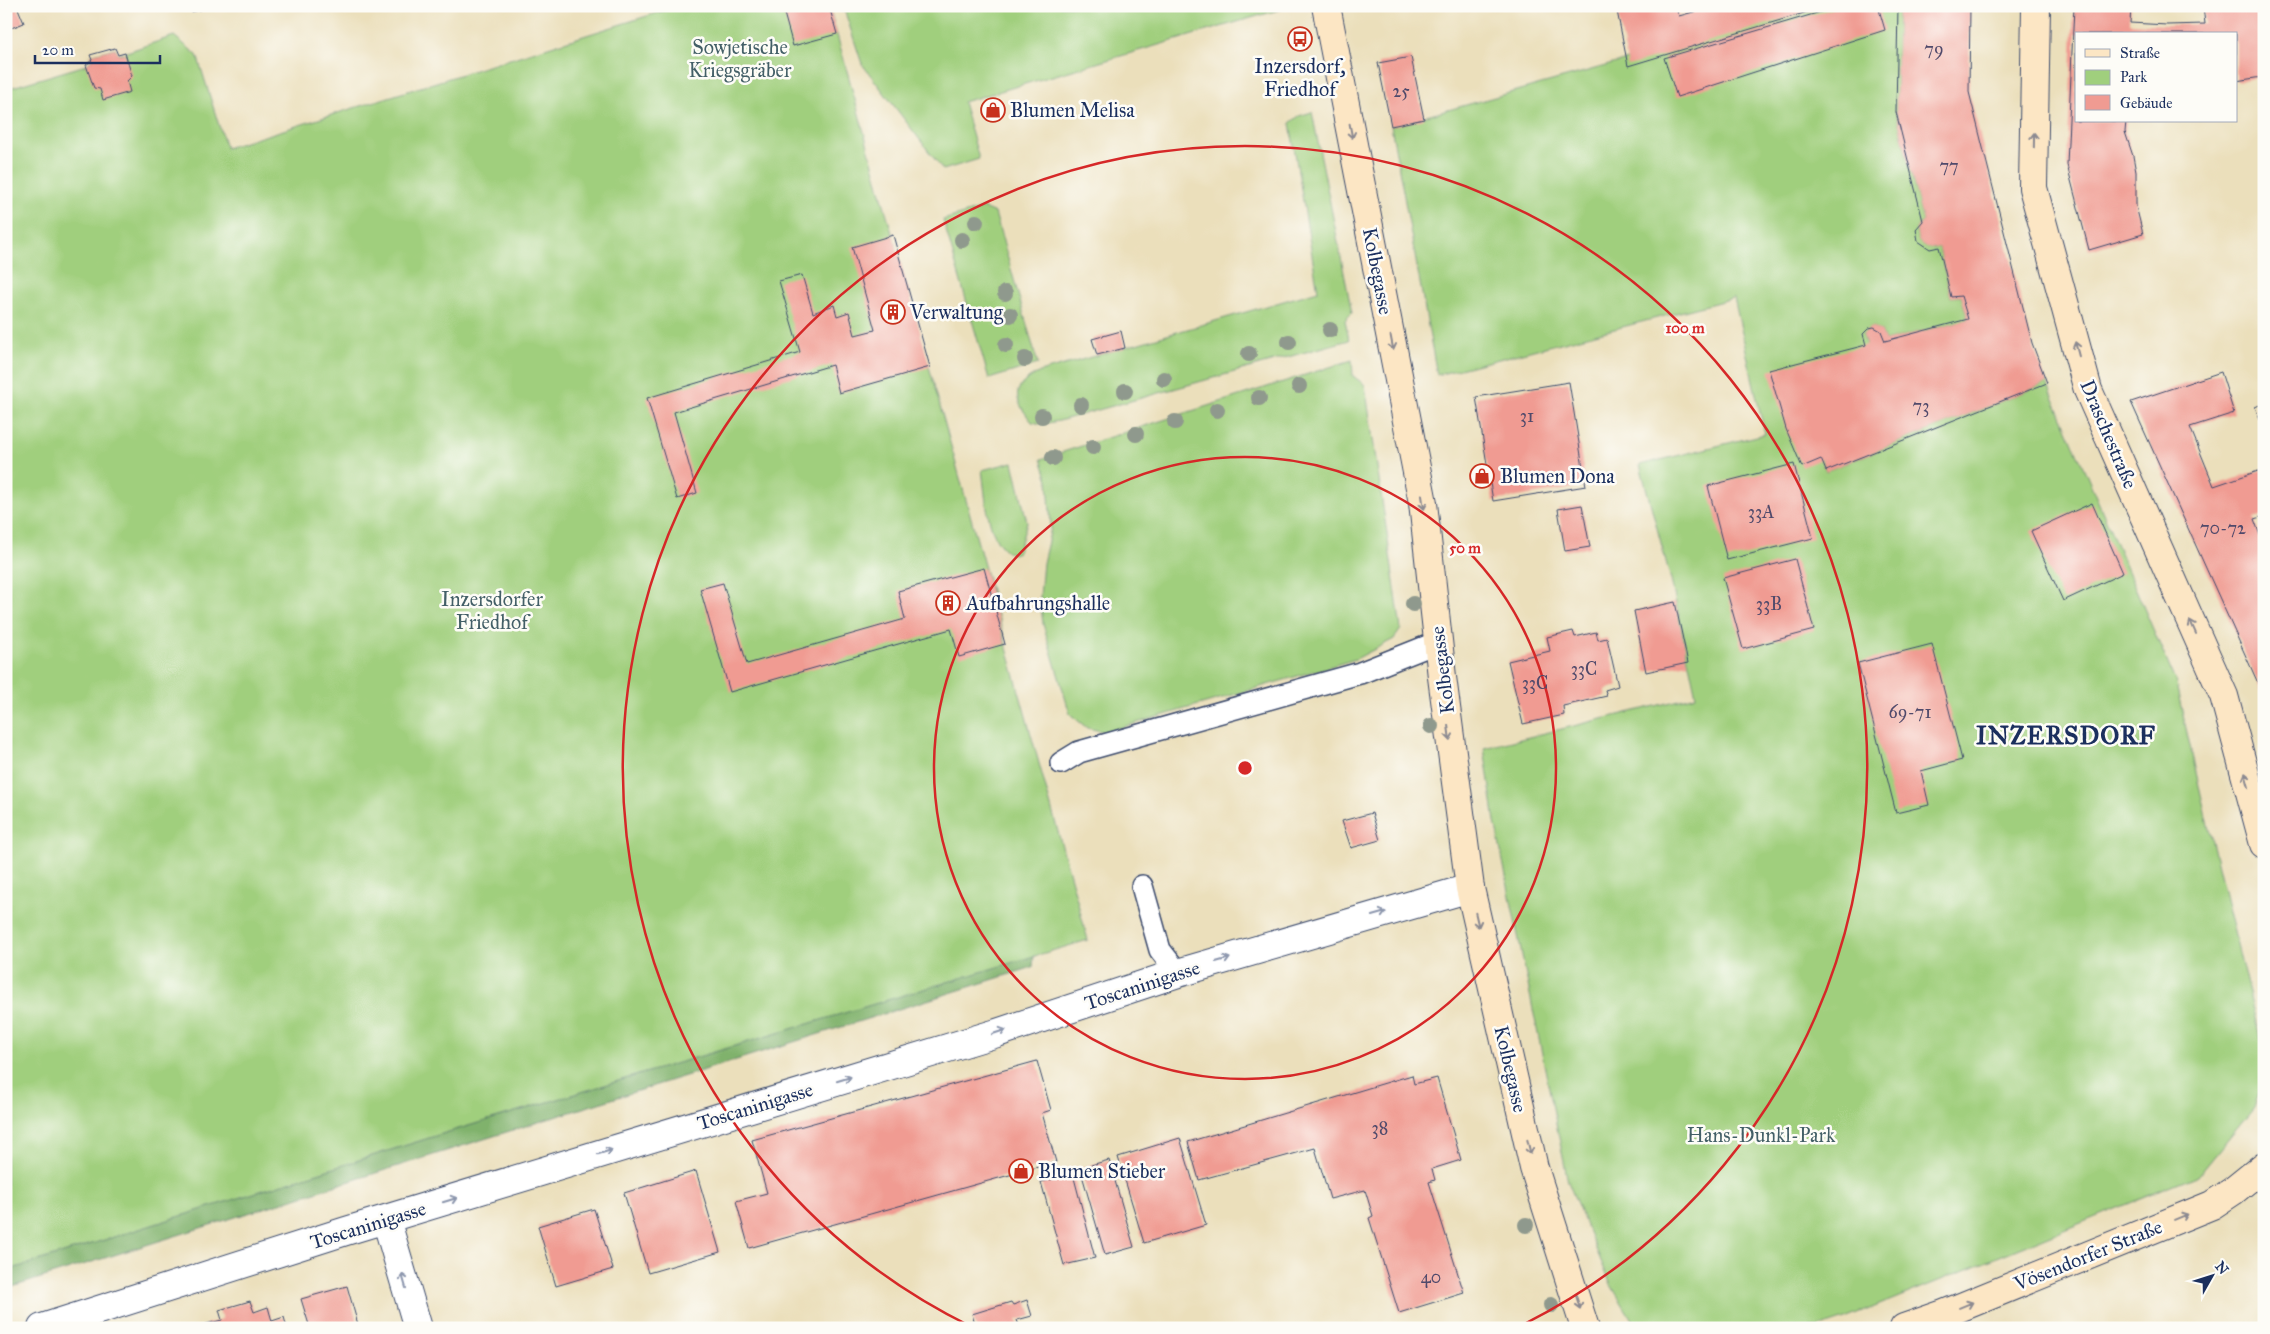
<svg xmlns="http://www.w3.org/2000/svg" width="2270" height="1334" font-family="'IM FELL Great Primer',serif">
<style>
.green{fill:#a0cf7d;stroke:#5e7f6e}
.forest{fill:#80b26c;stroke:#4e7065}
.building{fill:#f09b92}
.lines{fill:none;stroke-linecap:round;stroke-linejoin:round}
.lane-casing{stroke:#3a496c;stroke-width:24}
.street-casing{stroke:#3a496c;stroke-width:30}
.secondary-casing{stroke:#3a496c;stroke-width:30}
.lane{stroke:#fff;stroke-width:21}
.street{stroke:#fff;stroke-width:28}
.secondary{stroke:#fce6c4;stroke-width:28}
.tree{fill:#8f998d}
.oneway{stroke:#8c8a91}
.oneway2{stroke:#8d97ae}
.ring{fill:none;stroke:#d62828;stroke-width:2.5}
.labels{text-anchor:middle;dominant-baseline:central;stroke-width:5;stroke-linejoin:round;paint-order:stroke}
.number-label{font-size:18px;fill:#504a6b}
.park-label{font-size:20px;fill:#435f67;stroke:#fdfcf7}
.poi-label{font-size:20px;fill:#1b2f5e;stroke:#fdfcf7;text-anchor:start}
.street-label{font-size:20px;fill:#1b2f5e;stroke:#fdfcf7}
.district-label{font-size:25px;font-weight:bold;letter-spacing:1px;fill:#1b2f5e;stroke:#fdfcf7}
.centre{fill:#d62828;stroke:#fdfcf7;stroke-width:2.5}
.ring-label{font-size:15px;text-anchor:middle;font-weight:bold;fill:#d62828;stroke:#fdfcf7;stroke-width:5;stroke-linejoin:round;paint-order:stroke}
</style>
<rect width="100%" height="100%" fill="#fdfcf7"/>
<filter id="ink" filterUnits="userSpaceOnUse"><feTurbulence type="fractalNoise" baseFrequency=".02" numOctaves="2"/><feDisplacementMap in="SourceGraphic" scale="10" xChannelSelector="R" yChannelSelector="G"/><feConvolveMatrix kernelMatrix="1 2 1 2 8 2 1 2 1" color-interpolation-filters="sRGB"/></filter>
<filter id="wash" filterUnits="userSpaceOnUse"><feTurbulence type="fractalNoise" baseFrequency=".0096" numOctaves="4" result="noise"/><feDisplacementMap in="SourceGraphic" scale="20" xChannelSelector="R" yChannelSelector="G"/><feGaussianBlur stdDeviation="1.12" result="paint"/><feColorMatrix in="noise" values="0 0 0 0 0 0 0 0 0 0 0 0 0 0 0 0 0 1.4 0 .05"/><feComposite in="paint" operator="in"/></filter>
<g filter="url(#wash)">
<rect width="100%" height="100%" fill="#ebdfbb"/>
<path class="green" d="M 679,6 L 829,6 L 1088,940 L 442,1134 L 6,1271 L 6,89 L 86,65 L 92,60 L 90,55 L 115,48 L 118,55 L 174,36 L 197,55 L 226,148 Z
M 843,6 L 1282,6 L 1282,9 L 963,102 L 979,159 L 943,170 L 862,64 Z
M 1820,6 L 1898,6 L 1896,112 L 1923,221 L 1916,229 L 1918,241 L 1930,249 L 1939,247 L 1951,297 L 1961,296 L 1968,319 L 1885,341 L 1881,331 L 1874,327 L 1869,328 L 1863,334 L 1866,345 L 1821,459 L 1826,471 L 2047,383 L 2175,680 L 2208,825 L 2264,1055 L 2264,1078 L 2254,1108 L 2199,1175 L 1845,1319 L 1818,1328 L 1637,1328 L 1611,1285 L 1568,1182 L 1495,822 L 1484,748 L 1696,696 L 1671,580 L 1640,465 L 1765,434 L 1734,298 L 1437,375 L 1391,126 Z
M 1312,112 L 1352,313 L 1345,320 L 1349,340 L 1059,421 L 1042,424 L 1032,422 C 1012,397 1011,387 1040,372 L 1318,291 L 1290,123 L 1299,116 Z
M 983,208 L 995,213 L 1038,364 L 989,379 L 943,220 Z
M 1352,360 L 1353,376 L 1365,385 L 1401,629 L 1394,639 L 1356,659 L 1106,732 L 1087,728 L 1070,714 L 1043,624 L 1040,596 L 1043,563 L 1051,528 L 1048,480 L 1041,459 Z
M 1013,462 L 1027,522 L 1018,552 L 1013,554 C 986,545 986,495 982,470 Z"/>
<path class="forest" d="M 1034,956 L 1033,967 L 6,1289 L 6,1271 L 442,1134 Z"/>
<g id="blocks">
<path class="building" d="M 6,6 L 17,6 L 24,23 L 6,30 Z
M 190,6 L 213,6 L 213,7 L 191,12 Z
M 782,6 L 829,6 L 837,34 L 793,46 Z
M 1616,6 L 1675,6 L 1679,16 L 1704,9 L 1704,6 L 1824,7 L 1628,66 Z
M 1841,6 L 1878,6 L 1885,30 L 1677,97 L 1664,58 Z
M 1898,6 L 1970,6 L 1969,92 L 2032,343 L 2047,383 L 1826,471 L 1821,459 L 1802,467 L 1786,429 L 1769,370 L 1866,345 L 1863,334 L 1869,328 L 1874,327 L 1881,331 L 1885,341 L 1968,319 L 1961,296 L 1951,297 L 1939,247 L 1930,249 L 1918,241 L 1916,229 L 1923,221 L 1896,112 Z
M 2074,6 L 2131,6 L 2130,23 L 2167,25 L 2205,24 L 2203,6 L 2264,6 L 2264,77 L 2255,78 L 2236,81 L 2236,34 L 2076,34 L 2076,121 L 2126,121 L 2125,132 L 2133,156 L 2136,172 L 2136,206 L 2143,234 L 2089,250 L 2067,165 Z
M 115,48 L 118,55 L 125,53 L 132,76 L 127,81 L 130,92 L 103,100 L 100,89 L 94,88 L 86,65 L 92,60 L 90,55 Z
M 1411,57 L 1424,119 L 1391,126 L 1378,63 Z
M 893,235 L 930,367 L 839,393 L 832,365 L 674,412 L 697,493 L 677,499 L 647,398 L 800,352 L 779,281 L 802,275 L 813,313 L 834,305 L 837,316 L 849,312 L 855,335 L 875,330 L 852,247 Z
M 1121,331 L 1125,348 L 1097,355 L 1092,339 Z
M 2221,372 L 2234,413 L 2190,427 L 2214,486 L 2264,469 L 2264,516 L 2254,519 L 2264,546 L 2264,691 L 2262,692 L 2131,402 Z
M 1569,382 L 1586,486 L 1493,501 L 1476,397 Z
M 2264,403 L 2264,430 L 2255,407 Z
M 1794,464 L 1813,538 L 1727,560 L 1708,486 Z
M 2092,503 L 2123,573 L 2063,601 L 2031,531 Z
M 1582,505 L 1590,547 L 1565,551 L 1558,509 Z
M 1795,559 L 1814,630 L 1743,649 L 1723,578 Z
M 984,568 L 1005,644 L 959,657 L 951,629 L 730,692 L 700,589 L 723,583 L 747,664 L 905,619 L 898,591 Z
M 1675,602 L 1688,663 L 1646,672 L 1634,611 Z
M 1573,631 L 1575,637 L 1596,632 L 1598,640 L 1607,638 L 1618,686 L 1605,690 L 1607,696 L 1563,706 L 1564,715 L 1523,724 L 1508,661 L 1550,651 L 1547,637 Z
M 1932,644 L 1962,760 L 1921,771 L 1929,805 L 1896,813 L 1858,663 Z
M 1372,813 L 1380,840 L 1351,848 L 1342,821 Z
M 1037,1061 L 1051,1110 L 1042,1113 L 1056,1162 L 749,1248 L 736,1201 L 767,1193 L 752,1140 Z
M 1412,1075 L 1414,1084 L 1437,1078 L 1461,1160 L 1432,1169 L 1435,1180 L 1429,1182 L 1464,1293 L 1399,1313 L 1369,1218 L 1373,1216 L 1365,1190 L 1330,1199 L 1315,1148 L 1199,1180 L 1188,1142 Z
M 1180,1138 L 1206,1225 L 1144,1243 L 1118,1157 Z
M 1109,1160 L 1134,1247 L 1105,1255 L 1080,1168 Z
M 696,1171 L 720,1252 L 648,1273 L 624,1193 Z
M 1073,1174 L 1095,1258 L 1064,1265 L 1041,1182 Z
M 594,1209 L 613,1269 L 556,1286 L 538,1226 Z
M 347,1286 L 359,1328 L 310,1328 L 301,1299 Z
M 1027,1300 L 1032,1316 L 1017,1320 L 1020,1328 L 976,1328 L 972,1314 L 1011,1302 L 1013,1305 Z
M 250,1301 L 254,1312 L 268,1307 L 272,1321 L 284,1317 L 287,1328 L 207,1328 L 206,1324 L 222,1320 L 219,1310 Z
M 1255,1324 L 1256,1328 L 1243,1328 L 1243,1327 Z"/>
</g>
</g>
<g filter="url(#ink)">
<use href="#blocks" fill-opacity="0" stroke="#3a496c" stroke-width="1"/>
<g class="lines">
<g class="lane-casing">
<path id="lane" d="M 1061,763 L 1079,752 L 1360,673 L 1438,642
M 1142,886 L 1160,950 L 1178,973"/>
</g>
<g class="street-casing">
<path id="street" d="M 386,1219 L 418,1328
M 42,1328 L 346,1231 L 997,1033 L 1178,973 L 1470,888"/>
</g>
<g class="secondary-casing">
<path id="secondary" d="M 1326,6 L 1423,503 L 1442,677 L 1470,888 L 1534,1168 L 1585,1328
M 2036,6 L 2033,188 L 2088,390 L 2224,696 L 2264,844
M 1904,1328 L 1944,1314 L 2212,1205 L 2233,1191 L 2264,1166"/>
</g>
<use href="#lane" class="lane"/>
<use href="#street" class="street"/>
<use href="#secondary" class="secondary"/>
</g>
<g class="tree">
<circle cx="976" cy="222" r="8"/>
<circle cx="962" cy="240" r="8"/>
<circle cx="1005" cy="293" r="8"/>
<circle cx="1010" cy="315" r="8"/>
<circle cx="1330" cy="330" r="8"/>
<circle cx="1289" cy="342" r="8"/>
<circle cx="1006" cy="345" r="8"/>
<circle cx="1249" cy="354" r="8"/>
<circle cx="1025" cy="359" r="8"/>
<circle cx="1164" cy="379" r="8"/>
<circle cx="1299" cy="386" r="8"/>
<circle cx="1125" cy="391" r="8"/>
<circle cx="1259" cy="398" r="8"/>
<circle cx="1081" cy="405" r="8"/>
<circle cx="1217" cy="410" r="8"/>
<circle cx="1042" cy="416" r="8"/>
<circle cx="1175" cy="422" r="8"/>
<circle cx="1136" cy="434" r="8"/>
<circle cx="1093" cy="447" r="8"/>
<circle cx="1053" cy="458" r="8"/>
<circle cx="1413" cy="604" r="8"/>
<circle cx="1431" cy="726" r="8"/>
<circle cx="1526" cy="1225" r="8"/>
<circle cx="1551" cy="1305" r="8"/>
</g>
<defs><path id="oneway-shaft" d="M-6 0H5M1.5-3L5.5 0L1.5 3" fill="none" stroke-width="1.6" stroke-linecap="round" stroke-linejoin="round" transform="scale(1.25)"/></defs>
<g class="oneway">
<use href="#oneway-shaft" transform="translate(1351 131) rotate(79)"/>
<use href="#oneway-shaft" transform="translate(2034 140) rotate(-89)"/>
<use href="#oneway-shaft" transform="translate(1392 343) rotate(79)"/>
<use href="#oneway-shaft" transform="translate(2077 349) rotate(-105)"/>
<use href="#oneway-shaft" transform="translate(1423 502) rotate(81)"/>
<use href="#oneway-shaft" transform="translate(2193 627) rotate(-114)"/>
<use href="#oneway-shaft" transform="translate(1449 733) rotate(83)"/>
<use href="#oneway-shaft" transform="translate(2247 780) rotate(-105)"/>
<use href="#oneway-shaft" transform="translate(1477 920) rotate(77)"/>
<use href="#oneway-shaft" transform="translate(1529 1147) rotate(77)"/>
<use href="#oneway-shaft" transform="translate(2181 1217) rotate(-22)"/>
<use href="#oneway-shaft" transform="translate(1578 1302) rotate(73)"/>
<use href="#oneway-shaft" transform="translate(1966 1305) rotate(-22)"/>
</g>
<g class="oneway2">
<use href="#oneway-shaft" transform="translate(1379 914) rotate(-16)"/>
<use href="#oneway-shaft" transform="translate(1223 960) rotate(-16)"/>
<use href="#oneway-shaft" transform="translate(999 1032) rotate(-18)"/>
<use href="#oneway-shaft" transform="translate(844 1079) rotate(-17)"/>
<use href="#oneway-shaft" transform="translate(605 1152) rotate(-17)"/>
<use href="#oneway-shaft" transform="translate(450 1200) rotate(-17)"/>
<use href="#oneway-shaft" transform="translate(404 1281) rotate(-106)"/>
</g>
</g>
<g class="ring">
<circle cx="1245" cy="768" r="311"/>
<path d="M972 1327A622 622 0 1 1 1518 1327"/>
</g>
<defs>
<g id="bus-ring" transform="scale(1.25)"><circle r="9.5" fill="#fdfcf7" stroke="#c8321e" stroke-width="1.5"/><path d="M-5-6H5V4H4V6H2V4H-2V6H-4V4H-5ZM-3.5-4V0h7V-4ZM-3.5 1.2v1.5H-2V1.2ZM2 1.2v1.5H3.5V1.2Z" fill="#c8321e"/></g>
<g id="shop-ring" transform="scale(1.25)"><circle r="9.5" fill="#fdfcf7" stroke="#c8321e" stroke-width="1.5"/><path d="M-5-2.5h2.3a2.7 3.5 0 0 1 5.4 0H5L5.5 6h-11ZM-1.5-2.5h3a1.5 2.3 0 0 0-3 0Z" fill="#c8321e"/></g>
<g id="building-ring" transform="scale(1.25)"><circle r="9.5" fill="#fdfcf7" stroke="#c8321e" stroke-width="1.5"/><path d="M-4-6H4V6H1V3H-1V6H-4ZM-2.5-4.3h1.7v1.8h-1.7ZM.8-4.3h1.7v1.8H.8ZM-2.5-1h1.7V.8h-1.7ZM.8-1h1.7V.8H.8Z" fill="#c8321e"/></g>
</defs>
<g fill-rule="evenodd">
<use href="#bus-ring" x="1300" y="39"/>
<use href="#shop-ring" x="993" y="110"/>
<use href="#building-ring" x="893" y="312"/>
<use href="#shop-ring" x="1482" y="476"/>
<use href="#building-ring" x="948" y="603"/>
<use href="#shop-ring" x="1021" y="1171"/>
</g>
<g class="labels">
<g class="number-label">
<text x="1934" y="49">79</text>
<text x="1401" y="91">25</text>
<text x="1949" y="166">77</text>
<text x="1921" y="406">73</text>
<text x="1527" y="416">31</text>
<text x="1761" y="512">33A</text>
<text x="2223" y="528">70-72</text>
<text x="1769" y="604">33B</text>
<text x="1584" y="669">33C</text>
<text x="1535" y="683">33C</text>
<text x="1910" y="712">69-71</text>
<text x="1380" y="1128">38</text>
<text x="1431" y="1277">40</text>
</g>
<g class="park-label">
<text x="740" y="47">Sowjetische<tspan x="740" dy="23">Kriegsgräber</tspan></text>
<text x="492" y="599">Inzersdorfer<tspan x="492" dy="23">Friedhof</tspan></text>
<text x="1761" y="1135">Hans-Dunkl-Park</text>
</g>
<g class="poi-label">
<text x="1300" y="66" text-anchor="middle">Inzersdorf,<tspan x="1300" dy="23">Friedhof</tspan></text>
<text x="1010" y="110">Blumen Melisa</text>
<text x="910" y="312">Verwaltung</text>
<text x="1500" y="476">Blumen Dona</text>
<text x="966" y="603">Aufbahrungshalle</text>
<text x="1038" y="1171">Blumen Stieber</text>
</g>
<g class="street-label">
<text transform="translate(1378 271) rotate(79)">Kolbegasse</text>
<text transform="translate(2109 434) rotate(67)">Draschestraße</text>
<text transform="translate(1442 670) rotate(-97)">Kolbegasse</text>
<text transform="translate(1142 985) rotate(-18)">Toscaninigasse</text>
<text transform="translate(1511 1069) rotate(77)">Kolbegasse</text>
<text transform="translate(755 1106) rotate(-17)">Toscaninigasse</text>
<text transform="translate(368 1225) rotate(-17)">Toscaninigasse</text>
<text transform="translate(2088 1255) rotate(-22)">Vösendorfer Straße</text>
</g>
<g class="district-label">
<text x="2066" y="735">INZERSDORF</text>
</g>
</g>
<circle cx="1245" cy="768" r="8" class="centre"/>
<g class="ring-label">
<text x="1685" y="333">100 m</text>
<text x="1465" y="553">50 m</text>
</g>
<rect width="2270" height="1334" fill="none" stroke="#fdfcf7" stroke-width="25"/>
<rect x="2075" y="32" width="162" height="90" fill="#fdfcf7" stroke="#a3aaba"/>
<rect x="2085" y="49" width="25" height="8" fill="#fce6c4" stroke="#a3aaba"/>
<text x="2120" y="58" font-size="15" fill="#1b2f5e">Straße</text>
<rect x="2085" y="70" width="25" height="15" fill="#a0cf7d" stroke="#a3aaba"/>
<text x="2120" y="82" font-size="15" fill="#1b2f5e">Park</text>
<rect x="2085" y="95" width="25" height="15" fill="#f09b92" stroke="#a3aaba"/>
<text x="2120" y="108" font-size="15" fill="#1b2f5e">Gebäude</text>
<g transform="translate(2212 1276) rotate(51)" stroke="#fdfcf7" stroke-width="4" paint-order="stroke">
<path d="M0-4L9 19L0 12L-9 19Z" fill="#1b2f5e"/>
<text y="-8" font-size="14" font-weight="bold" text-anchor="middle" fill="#1b2f5e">N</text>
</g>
<path d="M35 55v8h125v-8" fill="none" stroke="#1b2f5e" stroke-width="2.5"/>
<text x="42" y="55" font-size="15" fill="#1b2f5e" stroke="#fdfcf7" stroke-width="4" paint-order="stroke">20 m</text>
</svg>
